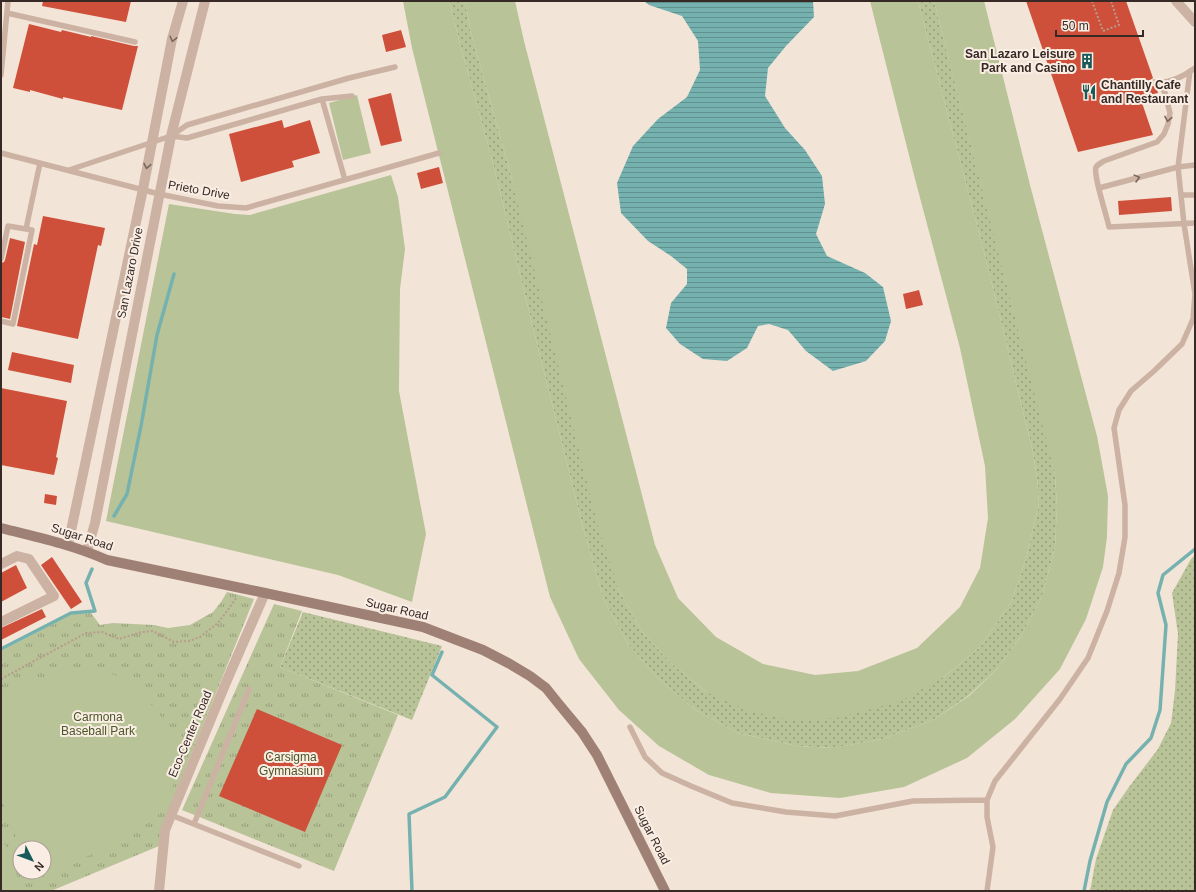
<svg xmlns="http://www.w3.org/2000/svg" width="1196" height="892" font-family="Helvetica,sans-serif">
<style>
.grass{fill:url(#grass-dots)}
.park{fill:url(#park-tufts);fill-rule:evenodd}
.pitch{fill:#b8c397}
.water{fill:url(#water-rules)}
.lines{fill:none;stroke-linecap:round;stroke-linejoin:round}
.stream{stroke:#75b2af;stroke-width:3.5}
.building{fill:#cf503a}
.path{stroke:#b89b8d;stroke-width:2;stroke-dasharray:2 2;stroke-linecap:butt}
.service{stroke:#ccb2a3;stroke-width:5.5}
.minor{stroke:#ccb2a3;stroke-width:10}
.tertiary{stroke:#ccb2a3;stroke-width:10}
.secondary{stroke:#9f8074;stroke-width:10}
.oneway{stroke:#7a675e}
.labels{text-anchor:middle;dominant-baseline:central;stroke-width:4;stroke-linejoin:round;paint-order:stroke}
.poi-label{font-size:12px;font-weight:bold;fill:#362926;stroke:#faeee4;text-anchor:end}
.street-label{font-size:12px;fill:#362926;stroke:#faeee4}
.park-label{font-size:12px;fill:#4a5628;stroke:#faeee4}
</style>
<defs>
<pattern id="grass-dots" width="8" height="8" patternUnits="userSpaceOnUse"><rect width="8" height="8" fill="#b8c397"/><path d="M2 2h.1M6 6h.1" fill="none" stroke="#969e7b" stroke-width="1.8" stroke-linecap="round"/></pattern>
<pattern id="park-tufts" width="24" height="20" patternUnits="userSpaceOnUse"><rect width="24" height="20" fill="#b8c397"/><path d="M3 7l-1-3M5 7V3M7 7l1-3M15 17l-1-3M17 17v-4M19 17l1-3" fill="none" stroke="#969e7b"/></pattern>
<pattern id="water-rules" width="6" height="5" patternUnits="userSpaceOnUse"><rect width="6" height="5" fill="#75b2af"/><path d="M0 2.5h6" fill="none" stroke="#61918e"/></pattern>
</defs>
<rect width="100%" height="100%" fill="#f3e4d8"/>
<path class="grass" d="M 449,1 L 465,1 L 471,33 L 509,168 L 619,590 L 642,632 L 671,663 L 706,692 L 944,677 L 980,647 L 1012,601 L 1026,559 L 1039,504 L 1037,478 L 1033,452 L 983,248 L 918,1 L 934,1 L 1048,444 L 1055,475 L 1057,506 L 1055,547 L 1042,597 L 1021,636 L 998,668 L 968,696 L 933,720 L 882,739 L 834,748 L 797,746 L 738,733 L 694,709 L 657,677 L 628,644 L 604,600 L 583,527 L 536,340 L 495,171 L 459,40 Z
M 1195,555 L 1195,891 L 1090,891 L 1096,859 L 1113,810 L 1129,787 L 1158,749 L 1171,723 L 1175,691 L 1178,634 L 1172,593 L 1191,559 Z
M 303,612 L 442,646 L 412,720 L 280,667 Z"/>
<path class="park" d="M 227,592 L 254,599 L 162,826 L 159,846 L 51,891 L 1,891 L 1,651 L 72,614 L 91,613 L 100,625 L 113,623 L 154,625 L 168,628 L 190,625 L 213,612 L 221,602 ZM 20,848 L 44,848 L 44,872 L 20,872 Z
M 274,604 L 302,611 L 280,667 L 398,715 L 334,871 L 182,810 Z"/>
<path class="pitch" d="M 403,1 L 449,1 L 459,40 L 495,171 L 536,340 L 583,527 L 604,600 L 628,644 L 657,677 L 694,709 L 738,733 L 797,746 L 833,748 L 882,739 L 933,720 L 969,696 L 998,668 L 1021,636 L 1042,597 L 1055,547 L 1057,506 L 1055,475 L 934,1 L 984,1 L 1030,185 L 1097,436 L 1108,496 L 1107,537 L 1103,567 L 1086,619 L 1060,669 L 1015,719 L 967,758 L 904,787 L 840,798 L 771,793 L 709,775 L 659,746 L 619,710 L 579,659 L 550,597 L 412,48 Z
M 465,1 L 515,1 L 524,41 L 655,545 L 678,598 L 716,637 L 763,664 L 815,675 L 858,671 L 917,648 L 960,607 L 980,568 L 988,518 L 985,466 L 960,348 L 915,179 L 870,1 L 918,1 L 983,248 L 1033,452 L 1037,478 L 1039,504 L 1026,559 L 1012,601 L 980,647 L 944,677 L 901,701 L 837,718 L 792,721 L 746,710 L 706,692 L 671,663 L 642,632 L 619,590 L 598,527 L 509,168 L 471,33 Z
M 357,95 L 371,153 L 343,160 L 329,103 Z
M 391,175 L 398,197 L 405,249 L 400,289 L 399,391 L 426,534 L 412,602 L 338,575 L 106,521 L 169,204 L 235,214 L 250,215 Z
M 74,671 L 109,673 L 120,677 L 130,682 L 140,691 L 162,718 L 180,748 L 183,759 L 166,804 L 159,814 L 142,827 L 107,849 L 44,872 L 44,848 L 20,848 L 1,798 L 1,693 L 58,672 Z
M 1,834 L 19,881 L 1,890 Z"/>
<path class="water" d="M 644,1 L 813,1 L 814,17 L 786,46 L 768,68 L 765,96 L 785,128 L 805,150 L 822,176 L 825,204 L 816,234 L 827,256 L 865,273 L 883,287 L 891,321 L 885,341 L 866,361 L 833,371 L 806,351 L 788,330 L 769,324 L 758,326 L 747,348 L 727,361 L 703,359 L 680,344 L 666,328 L 671,303 L 687,284 L 687,269 L 671,256 L 648,241 L 621,213 L 617,183 L 633,146 L 658,119 L 687,97 L 700,70 L 698,41 L 682,16 L 649,5 Z"/>
<g class="lines">
<path class="stream" d="M 114,516 L 127,494 L 141,426 L 157,335 L 174,274
M 1,649 L 71,613 L 95,611 L 86,583 L 92,569
M 412,891 L 409,814 L 445,797 L 497,727 L 432,675 L 442,652
M 1084,891 L 1090,861 L 1107,802 L 1126,764 L 1151,738 L 1160,710 L 1166,625 L 1158,593 L 1163,575 L 1195,549"/>
</g>
<path class="building" d="M 43,1 L 131,1 L 126,22 L 42,6 Z
M 1026,1 L 1126,1 L 1153,78 L 1150,80 L 1150,84 L 1152,86 L 1156,86 L 1158,93 L 1140,97 L 1153,135 L 1078,152 Z
M 29,24 L 61,32 L 62,30 L 91,37 L 91,36 L 134,46 L 138,46 L 122,110 L 63,97 L 63,99 L 30,90 L 30,92 L 13,88 Z
M 401,30 L 406,47 L 386,52 L 382,35 Z
M 391,93 L 402,141 L 381,146 L 368,99 Z
M 282,120 L 284,128 L 310,120 L 320,153 L 292,161 L 294,167 L 241,182 L 229,134 Z
M 439,167 L 443,183 L 421,189 L 417,173 Z
M 1171,197 L 1172,211 L 1119,215 L 1118,201 Z
M 43,216 L 105,228 L 101,246 L 98,245 L 78,339 L 17,326 L 34,244 L 37,245 Z
M 10,238 L 25,242 L 10,319 L 1,317 L 1,263 L 4,262 L 5,260 Z
M 919,290 L 923,305 L 906,309 L 903,294 Z
M 12,352 L 74,365 L 71,383 L 8,370 Z
M 1,388 L 67,401 L 56,457 L 58,458 L 54,475 L 1,465 Z
M 45,494 L 57,496 L 56,505 L 44,503 Z
M 52,557 L 82,602 L 71,609 L 41,565 Z
M 16,565 L 27,588 L 1,602 L 1,573 Z
M 42,609 L 46,617 L 1,640 L 1,628 Z
M 257,709 L 342,745 L 305,832 L 219,796 Z"/>
<g class="lines">
<path class="path" d="M 1092,1 L 1103,31 L 1119,25 L 1111,1
M 1,345 L 2,345
M 1,679 L 86,633 L 102,632 L 119,639 L 142,632 L 153,631 L 174,642 L 189,641 L 200,637 L 218,623 L 230,607 L 236,598"/>
<path class="service" d="M 7,13 L 135,42
M 1,75 L 8,1
M 1154,82 C 1168,84 1184,76 1195,68
M 1159,83 L 1165,93 L 1170,113 L 1168,124 L 1164,134 L 1157,142 L 1104,161 C 1101,163 1098,164 1096,167 C 1093,175 1107,216 1109,227 L 1195,223
M 322,99 L 345,180
M 171,136 L 187,138 L 322,99 L 352,96
M 1,153 L 159,194 L 218,206 L 246,208 L 439,153
M 69,170 L 171,136 L 187,125 L 349,78 L 395,67
M 1099,188 L 1178,167 L 1195,165
M 1181,195 L 1195,195
M 26,229 L 40,163
M 1,259 L 8,226 L 32,230 L 13,324 L 1,321
M 630,727 L 645,757 L 662,773 L 691,786 L 732,803 L 786,812 L 835,816 L 913,801 L 987,800
M 171,815 L 299,866
M 194,824 L 249,689
M 987,891 L 993,847 L 987,817 L 987,800 L 995,781 L 1060,699 L 1088,658 L 1107,611 L 1119,573 L 1125,537 L 1125,505 L 1114,428 L 1119,410 L 1131,391 L 1154,371 L 1182,344 L 1193,319 L 1195,294 L 1184,224 L 1178,167 L 1190,71"/>
<path class="minor" d="M 143,189 L 172,39 L 183,1
M 1,564 L 17,556 L 29,559 L 54,596 L 1,622"/>
<path class="tertiary" d="M 1176,1 L 1195,22
M 68,545 L 143,189
M 87,551 L 95,523 L 171,136 L 205,1
M 159,891 L 165,830 L 227,680 L 265,593"/>
<path class="secondary" d="M 1,528 C 37,537 73,545 107,560 L 241,588 L 265,593 L 423,627 L 483,650 L 510,664 L 530,676 L 546,688 L 558,703 L 582,732 L 597,755 L 665,891"/>
</g>
<defs><path id="oneway-chevron" d="M-2-3.5L2.5 0L-2 3.5" fill="none" stroke-width="1.6" stroke-linecap="round" stroke-linejoin="round"/></defs>
<g class="oneway">
<use href="#oneway-chevron" transform="translate(173 39) rotate(104)"/>
<use href="#oneway-chevron" transform="translate(1168 119) rotate(100)"/>
<use href="#oneway-chevron" transform="translate(147 166) rotate(101)"/>
<use href="#oneway-chevron" transform="translate(1137 178) rotate(-15)"/>
</g>
<defs>
<g id="building-bare" transform="scale(1.2)"><path d="M-4-6H4V6H1V3H-1V6H-4ZM-2.5-4.3h1.7v1.8h-1.7ZM.8-4.3h1.7v1.8H.8ZM-2.5-1h1.7V.8h-1.7ZM.8-1h1.7V.8H.8Z" fill="#185a59" stroke="#faeee4" stroke-width="2.5" paint-order="stroke"/></g>
<g id="restaurant-bare" transform="scale(1.2)"><path d="M-5-6h1v4h1v-4h1v4h1v-4h1v5L-1.5 .5V6h-2V.5L-5-1ZM5-6V6H3V1.5H1.5Q1.5-4 5-6Z" fill="#185a59" stroke="#faeee4" stroke-width="2.5" paint-order="stroke"/></g>
</defs>
<g fill-rule="evenodd">
<use href="#building-bare" x="1087" y="61"/>
<use href="#restaurant-bare" x="1089" y="92"/>
</g>
<g class="labels">
<g class="poi-label">
<text x="1075" y="54">San Lazaro Leisure<tspan x="1075" dy="14">Park and Casino</tspan></text>
<text x="1101" y="85" text-anchor="start">Chantilly Cafe<tspan x="1101" dy="14">and Restaurant</tspan></text>
</g>
<g class="street-label">
<text transform="translate(199 190) rotate(10)">Prieto Drive</text>
<text transform="translate(130 273) rotate(-79)">San Lazaro Drive</text>
<text transform="translate(82 537) rotate(18)">Sugar Road</text>
<text transform="translate(397 609) rotate(13)">Sugar Road</text>
<text transform="translate(190 734) rotate(-67)">Eco-Center Road</text>
<text transform="translate(652 835) rotate(63)">Sugar Road</text>
</g>
<g class="park-label">
<text x="98" y="717">Carmona<tspan x="98" dy="14">Baseball Park</tspan></text>
<text x="291" y="757">Carsigma<tspan x="291" dy="14">Gymnasium</tspan></text>
</g>
</g>
<rect width="1196" height="892" fill="none" stroke="#362926" stroke-width="4"/>
<g transform="translate(32 860) rotate(132)"><circle r="19" fill="#faeee4" stroke="#ac9f98"/>
<path d="M0-3L7 15L0 10L-7 15Z" fill="#185a59"/>
<text y="-6" font-size="11" font-weight="bold" text-anchor="middle" fill="#362926">N</text>
</g>
<path d="M1056 30v6h87v-6" fill="none" stroke="#362926" stroke-width="2"/>
<text x="1062" y="30" font-size="12" fill="#362926" stroke="#faeee4" stroke-width="3" paint-order="stroke">50 m</text>
</svg>
